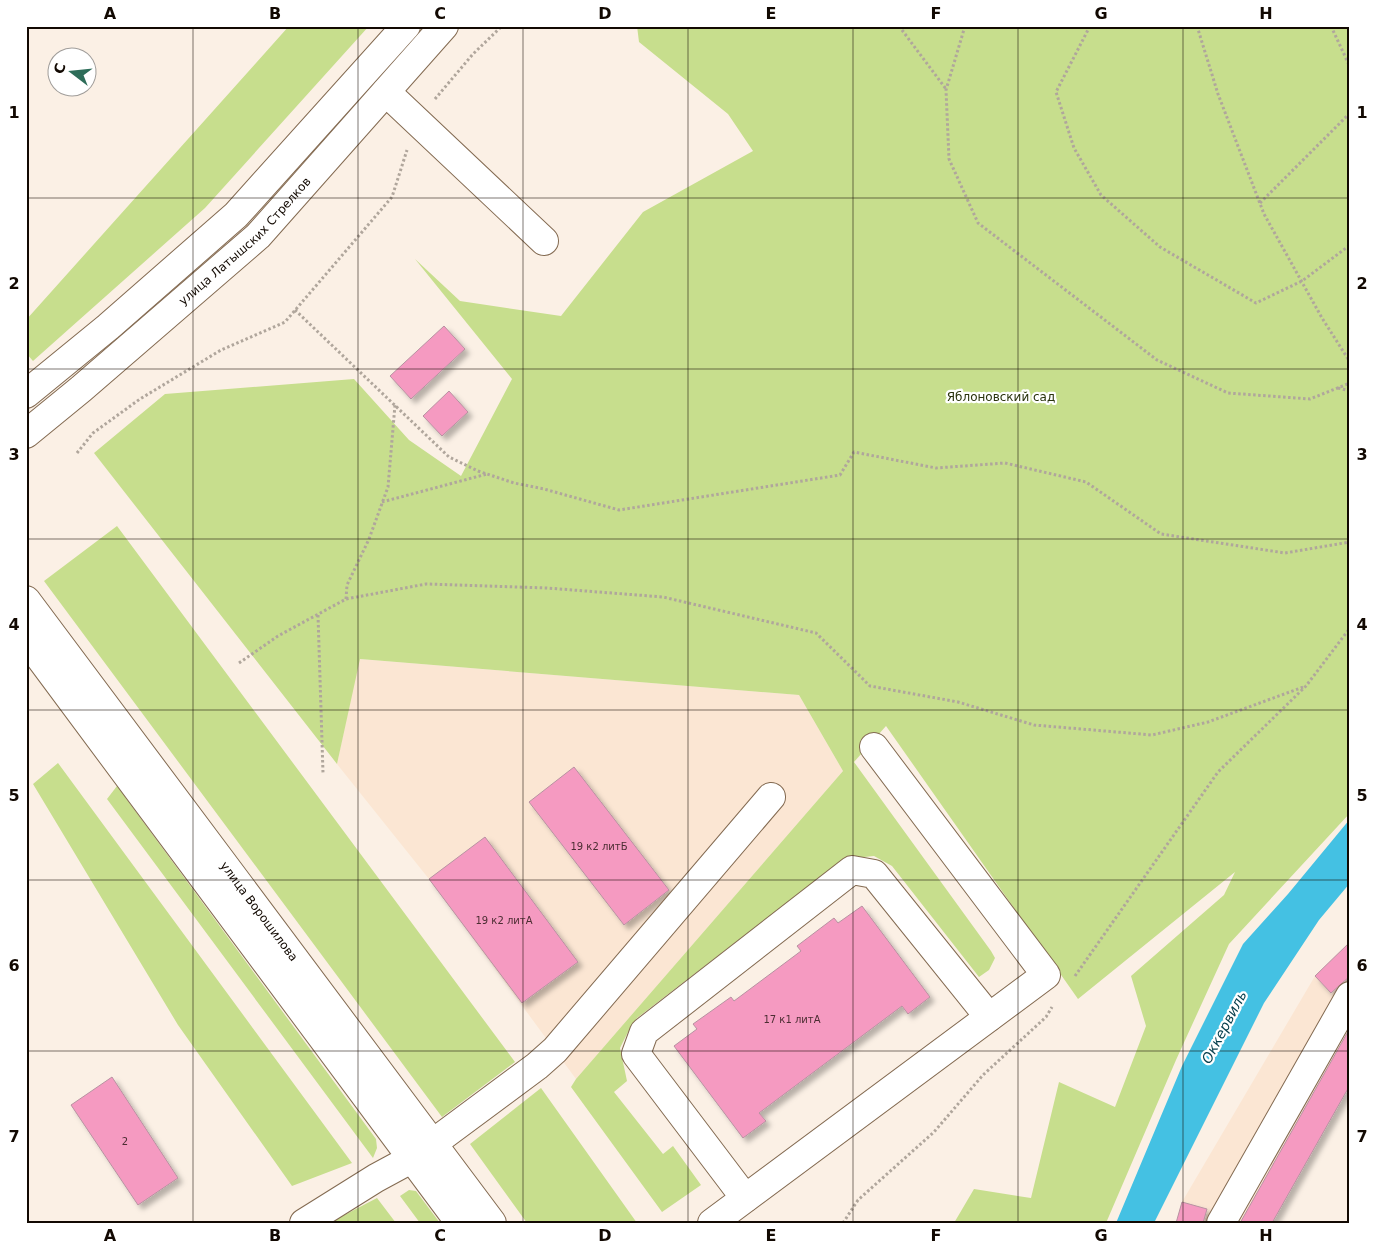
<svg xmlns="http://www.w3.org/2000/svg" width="1376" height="1249" font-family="'DejaVu Sans',sans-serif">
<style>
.built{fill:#fbe6d3}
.green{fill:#c7de8d}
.water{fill:#44c1e3}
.building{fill:#f59ac1;stroke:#b792a1;filter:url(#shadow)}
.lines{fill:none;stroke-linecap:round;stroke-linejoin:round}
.minor-casing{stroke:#836a51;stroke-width:30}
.path{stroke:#b0a69c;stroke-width:3;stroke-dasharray:2.5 2.5;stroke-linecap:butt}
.minor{stroke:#fff;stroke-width:28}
.grid{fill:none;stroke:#120902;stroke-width:1;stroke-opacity:0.55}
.labels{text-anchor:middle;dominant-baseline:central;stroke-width:4.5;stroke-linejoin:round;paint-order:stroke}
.number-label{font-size:10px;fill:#4b2d32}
.street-label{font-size:12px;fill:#120902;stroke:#fff}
.park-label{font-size:12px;fill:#2a330e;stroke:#fff}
.water-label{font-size:14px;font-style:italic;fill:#08404e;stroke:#fff}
.neatline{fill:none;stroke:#120902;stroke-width:2}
.grid-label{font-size:16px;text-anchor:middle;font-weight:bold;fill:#120902}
</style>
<defs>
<filter id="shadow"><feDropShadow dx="4.5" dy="4.5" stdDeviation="2.5" flood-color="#0004"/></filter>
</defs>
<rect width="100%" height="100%" fill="#fbf0e5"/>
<path class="built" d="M 359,659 L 799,695 L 843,771 L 576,1079 L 429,879 L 337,764 Z
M 1350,942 L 1350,1085 L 1272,1223 L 1176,1223 L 1182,1202 L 1315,976 Z"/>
<path class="green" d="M 289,26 L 369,26 L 205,208 L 33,361 L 26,353 L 26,320 Z
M 637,26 L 1350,26 L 1350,813 L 1229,944 L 1176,1060 L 1106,1223 L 954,1223 L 974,1189 L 1031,1198 L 1059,1082 L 1115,1107 L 1146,1026 L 1131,976 L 1224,895 L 1235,872 L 1078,999 L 886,726 L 854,762 L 991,951 L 995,958 L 989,970 L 979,977 L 892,866 L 874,856 L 844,859 L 637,1018 L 628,1032 L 620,1048 L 627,1081 L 614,1092 L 663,1154 L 673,1146 L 701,1185 L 662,1212 L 571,1087 L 576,1079 L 843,771 L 799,695 L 360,659 L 337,764 L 94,453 L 165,394 L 354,379 L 409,440 L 461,476 L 512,379 L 415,259 L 460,301 L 561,316 L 643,212 L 753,151 L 728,114 L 639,42 Z
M 117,526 L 515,1062 L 442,1117 L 44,581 Z
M 58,763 L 352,1163 L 292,1186 L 178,1025 L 33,784 Z
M 127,784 L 132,791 L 125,797 L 376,1139 L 377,1148 L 373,1158 L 107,799 L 117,786 Z
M 541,1088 L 637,1223 L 527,1223 L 470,1144 Z
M 409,1190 L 416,1191 L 440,1223 L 420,1223 L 400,1196 Z
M 377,1198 L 396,1223 L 329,1223 Z"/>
<path class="water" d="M 1350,819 L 1350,883 L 1319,920 L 1264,1003 L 1154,1223 L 1116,1223 L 1182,1066 L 1243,944 L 1288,894 Z"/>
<path class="building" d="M 444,326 L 465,349 L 411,399 L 390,376 Z
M 449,391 L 468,412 L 442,436 L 423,416 Z
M 574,767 L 669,890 L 624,925 L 529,802 Z
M 485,837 L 578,962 L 522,1003 L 429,879 Z
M 862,906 L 930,997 L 908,1014 L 902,1006 L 759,1113 L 766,1121 L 743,1138 L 674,1046 L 697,1029 L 693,1024 L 731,997 L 734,1001 L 801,951 L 797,946 L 834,918 L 838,923 Z
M 1350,942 L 1350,976 L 1331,993 L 1315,976 Z
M 1350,1028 L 1350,1085 L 1272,1223 L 1240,1223 Z
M 112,1077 L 178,1178 L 138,1205 L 71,1105 Z
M 1182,1202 L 1207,1209 L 1203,1223 L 1176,1223 Z"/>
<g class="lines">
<g class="minor-casing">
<g id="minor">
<path d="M 386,92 L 544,241"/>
<path d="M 26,394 L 108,327 L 236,215 L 406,26"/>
<path id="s1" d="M 26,434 L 81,389 L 258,236 L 444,26"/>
<path id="s2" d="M 26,600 L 492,1223"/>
<path d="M 26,639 L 460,1223"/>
<path d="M 745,1198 L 636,1054 L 644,1032 L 852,870 L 874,874 L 989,1017"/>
<path d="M 304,1223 L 376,1178 L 413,1158 L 537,1066 L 555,1050 L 771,797"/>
<path d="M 712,1223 L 1046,975 L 874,747"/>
<path d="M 1221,1223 L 1350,996"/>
</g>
</g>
<path class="path" d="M 899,26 L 946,89
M 965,26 L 946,90 L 949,159 L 978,223 L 1157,360 L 1228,393 L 1310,399 L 1350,383
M 1090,26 L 1056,92 L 1074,148 L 1101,195 L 1160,247 L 1256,303 L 1302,281 L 1350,245
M 1197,26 L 1218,94 L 1264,214 L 1322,318 L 1350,362
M 1331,26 L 1350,67
M 435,99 L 473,54 L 502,26
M 1260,203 L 1350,113
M 295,310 L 449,457 L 478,471 L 514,483 L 544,489 L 619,510 L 840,475 L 854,452 L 936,468 L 1005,463 L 1086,482 L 1161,534 L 1285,553 L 1350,542
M 1338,388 L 1350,391
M 77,453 L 93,433 L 140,399 L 221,350 L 285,322 L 392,197 L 407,150
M 382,502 L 487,474
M 346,599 L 347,585 L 369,539 L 388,487 L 395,405
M 318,615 L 323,773
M 239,663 L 278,636 L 346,599 L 426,584 L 547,588 L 663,597 L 816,633 L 870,686 L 958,702 L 1034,725 L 1152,735 L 1208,722 L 1306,686
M 1075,976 L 1218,772 L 1306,686 L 1350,628
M 843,1223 L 858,1200 L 934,1132 L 983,1075 L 1046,1017 L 1052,1007"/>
<use href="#minor" class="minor"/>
</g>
<path class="grid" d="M 193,26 L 193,1223M 358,26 L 358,1223M 523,26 L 523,1223M 688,26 L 688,1223M 853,26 L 853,1223M 1018,26 L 1018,1223M 1183,26 L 1183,1223M 26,198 L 1350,198M 26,369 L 1350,369M 26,539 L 1350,539M 26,710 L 1350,710M 26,880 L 1350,880M 26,1051 L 1350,1051"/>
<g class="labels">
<g class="number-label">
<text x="599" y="846">19 к2 литБ</text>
<text x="504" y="920">19 к2 литА</text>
<text x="792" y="1019">17 к1 литА</text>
<text x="125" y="1141">2</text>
</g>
<g class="street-label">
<text stroke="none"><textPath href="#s1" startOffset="292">улица Латышских Стрелков</textPath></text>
<text stroke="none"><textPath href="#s2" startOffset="389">улица Ворошилова</textPath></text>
</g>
<g class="park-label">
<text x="1001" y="397">Яблоновский сад</text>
</g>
<g class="water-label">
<text transform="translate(1224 1027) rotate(-62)">Оккервиль</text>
</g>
</g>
<rect width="1376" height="1249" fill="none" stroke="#ffffff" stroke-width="55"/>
<g transform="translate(72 72) rotate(286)"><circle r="24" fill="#ffffff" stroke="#a09d9a"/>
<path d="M0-4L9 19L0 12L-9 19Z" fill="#2e6d59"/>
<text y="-8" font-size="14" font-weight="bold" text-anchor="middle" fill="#120902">С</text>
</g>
<rect x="28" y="28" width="1320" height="1194" class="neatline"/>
<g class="grid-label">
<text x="110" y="19">A</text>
<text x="275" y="19">B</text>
<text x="440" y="19">C</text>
<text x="605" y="19">D</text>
<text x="771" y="19">E</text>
<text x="936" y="19">F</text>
<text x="1101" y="19">G</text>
<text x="1266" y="19">H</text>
<text x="14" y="118">1</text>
<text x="1362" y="118">1</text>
<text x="14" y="289">2</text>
<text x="1362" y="289">2</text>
<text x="14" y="460">3</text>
<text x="1362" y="460">3</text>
<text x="14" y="630">4</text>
<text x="1362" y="630">4</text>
<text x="14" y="801">5</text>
<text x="1362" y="801">5</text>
<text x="14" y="971">6</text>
<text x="1362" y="971">6</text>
<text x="14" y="1142">7</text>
<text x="1362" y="1142">7</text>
<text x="110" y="1241">A</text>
<text x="275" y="1241">B</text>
<text x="440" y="1241">C</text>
<text x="605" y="1241">D</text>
<text x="771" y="1241">E</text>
<text x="936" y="1241">F</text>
<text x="1101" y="1241">G</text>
<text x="1266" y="1241">H</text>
</g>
</svg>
